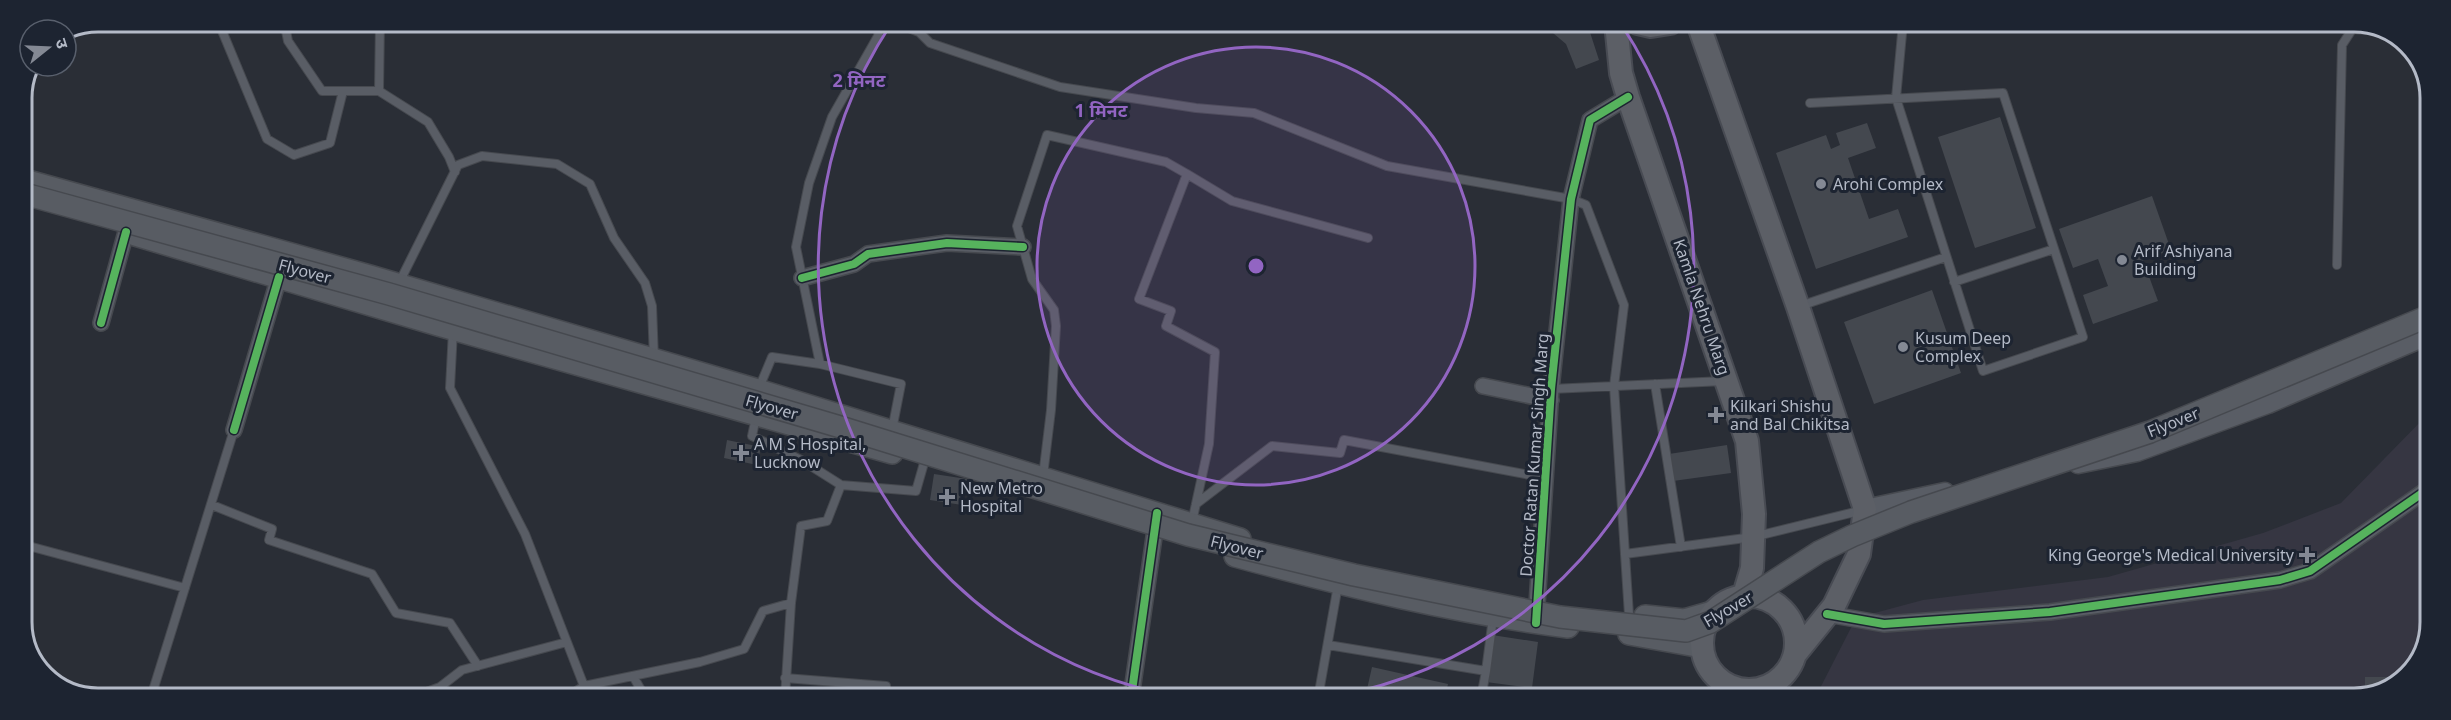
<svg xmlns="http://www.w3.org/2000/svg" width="2451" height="720" font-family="'Noto Sans','Noto Sans Devanagari',sans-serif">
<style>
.medical{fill:#363642}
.building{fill:#44484f}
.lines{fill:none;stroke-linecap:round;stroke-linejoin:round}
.service-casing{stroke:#46494f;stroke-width:10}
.minor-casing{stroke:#46494f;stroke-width:18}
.tertiary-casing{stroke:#46494f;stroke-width:21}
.secondary-casing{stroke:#46494f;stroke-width:24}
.primary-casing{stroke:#484b53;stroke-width:26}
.service{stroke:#595d65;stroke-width:8}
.minor{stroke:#595d65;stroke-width:15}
.tertiary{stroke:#595d65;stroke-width:18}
.secondary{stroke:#585c63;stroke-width:21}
.primary{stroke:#5c5f66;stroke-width:22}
.secondary-bridge-casing{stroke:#46494f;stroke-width:24;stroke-linecap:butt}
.secondary-bridge{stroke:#585c63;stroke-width:21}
.cycleway-casing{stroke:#1d2431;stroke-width:11}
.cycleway{stroke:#56b35d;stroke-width:8}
.ring{fill:none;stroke:#9265c2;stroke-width:3}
.poi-dot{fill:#848994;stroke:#1d2431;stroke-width:2}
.labels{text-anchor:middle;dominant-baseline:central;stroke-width:6;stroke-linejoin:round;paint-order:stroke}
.poi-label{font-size:16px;fill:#b4bac7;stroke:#1d2431;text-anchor:start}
.street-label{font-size:16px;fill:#b4bac7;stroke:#1d2431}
.rim{fill:none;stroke:#b4bac7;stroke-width:3}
.centre{fill:#9265c2;stroke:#1d2431;stroke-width:3}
.ring-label{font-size:18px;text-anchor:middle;font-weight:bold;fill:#9265c2;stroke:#1d2431;stroke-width:6;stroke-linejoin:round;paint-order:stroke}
</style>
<rect width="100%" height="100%" fill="#2a2e36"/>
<path class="medical" d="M 2428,414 L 2427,642 L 2400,683 L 2354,699 L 1815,698 L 1856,618 L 1923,600 L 2108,577 L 2263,533 L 2341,503 Z"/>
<path class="building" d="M 1496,23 L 1587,23 L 1599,60 L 1576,69 L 1566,44 L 1553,33 L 1532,25 L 1496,28 Z
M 2000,117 L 2036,228 L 1975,248 L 1938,137 Z
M 1867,123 L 1876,148 L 1848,158 L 1869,219 L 1898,209 L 1908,237 L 1816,269 L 1776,153 L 1826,135 L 1831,149 L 1840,145 L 1836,133 Z
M 2152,196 L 2171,250 L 2143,260 L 2158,301 L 2093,324 L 2083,295 L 2108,286 L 2098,259 L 2073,268 L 2059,229 Z
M 1932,290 L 1961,373 L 1874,404 L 1844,322 Z
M 727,440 L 761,447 L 757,465 L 724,458 Z
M 1727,445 L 1731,473 L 1673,481 L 1669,454 Z
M 934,474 L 967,479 L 962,505 L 930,500 Z
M 1492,635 L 1538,642 L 1532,688 L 1486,682 Z
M 1372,667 L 1448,684 L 1445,698 L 1365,698 Z
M 2365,677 L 2405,677 L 2400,683 L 2365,695 Z"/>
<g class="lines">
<g class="service-casing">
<path id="service" d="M 218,21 L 267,139 L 294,155 L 330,143 L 343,91
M 284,21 L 288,41 L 322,91 L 379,91 L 380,21
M 894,22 L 919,32 L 930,43 L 1060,87 L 1196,108 L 1254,113 L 1387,166 L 1571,199 L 1586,205 L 1624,305 L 1614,386 L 1629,615
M 379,91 L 428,122 L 449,157 L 455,172
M 1810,103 L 2003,93 L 2083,337 L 1983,371 L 1896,98 L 1903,23
M 2337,265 L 2342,45 L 2355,25
M 1954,282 L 2054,249
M 399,283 L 458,165 L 482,156 L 557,164 L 590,184 L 614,238 L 645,283 L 652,306 L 654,359
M 1800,306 L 1946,257
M 453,330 L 450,388 L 525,534 L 584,686
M 820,364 L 796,247 L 809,183 L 832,117 L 878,36 L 880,22
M 1655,384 L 1681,547
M 759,388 L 772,357 L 820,364 L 901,384 L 892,430
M 1551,389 L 1724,381
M 756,417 L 752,436 L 803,461 L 841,485
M 1043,476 L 1051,410 L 1056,326 L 1054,310 L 1032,279 L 1017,226 L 1047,135 L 1166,162 L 1187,174
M 1196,504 L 1272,446 L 1340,453 L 1344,440 L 1546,478
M 212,505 L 272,529 L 269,540 L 372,574 L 396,613 L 450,623 L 478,666
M 1192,522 L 1209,444 L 1215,352 L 1166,326 L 1171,311 L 1139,299 L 1187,174 L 1232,201 L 1368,238
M 21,544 L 185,588
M 1625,554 L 1753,537 L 1863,510
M 1328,645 L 1486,671 L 1481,698
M 1486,671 L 1493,618
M 633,676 L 645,697
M 785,678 L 886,686 L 886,697
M 151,697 L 234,430
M 413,697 L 440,687 L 462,670 L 567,642
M 567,697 L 584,686 L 700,662 L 744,649 L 763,611 L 791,603
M 785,697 L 791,603 L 801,526 L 827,521 L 841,485 L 916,491 L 926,456
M 1318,698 L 1338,585"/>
</g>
<g class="minor-casing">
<path id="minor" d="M 802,278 L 854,264 L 868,254 L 947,243 L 1023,247
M 101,323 L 126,232
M 1483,386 L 1551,400
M 234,430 L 279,277
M 1827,614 L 1884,624 L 2050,612 L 2280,580 L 2310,571 L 2428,489
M 1536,620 L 1551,389 L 1571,199 L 1590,120 L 1628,97
M 1131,698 L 1157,516"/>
</g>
<g class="tertiary-casing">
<path id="tertiary" d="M 2344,23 L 2376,25
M 2078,464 L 2137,452 L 2268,404 L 2429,335
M 1865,509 L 1945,492"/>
</g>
<g class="secondary-casing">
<path id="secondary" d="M 21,179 L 370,276 L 758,390 L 1240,539
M 135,235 L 438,325 L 892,453
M 1235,556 C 1345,586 1455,613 1568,627
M 1645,616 L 1684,620 L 1712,612
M 1629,634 L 1702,647"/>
</g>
<g class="primary-casing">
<path id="primary" d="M 1616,23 L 1621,73 L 1628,97 L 1747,441 L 1754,514 L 1752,568 L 1744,595
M 1638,23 L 1651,26 L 1670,23
M 1698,23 L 1798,307 L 1865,509 L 1859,554 L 1834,606 L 1796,653
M1702 643a47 47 0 1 1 94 0a47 47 0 1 1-94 0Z"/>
</g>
<use href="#service" class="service"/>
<use href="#minor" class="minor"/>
<use href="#tertiary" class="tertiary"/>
<use href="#secondary" class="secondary"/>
<use href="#primary" class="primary"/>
<g class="secondary-bridge-casing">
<path id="secondary-bridge" d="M 21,193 L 389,294 L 837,426 L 1188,535 L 1354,575 L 1560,617 L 1686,631 L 1711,622 L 1819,552 L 1852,536 L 1911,512 L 2150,432 L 2429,316"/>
</g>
<use href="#secondary-bridge" class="secondary-bridge"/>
<g class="cycleway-casing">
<path id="cycleway" d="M 802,278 L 854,264 L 868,254 L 947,243 L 1023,247
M 101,323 L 126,232
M 234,430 L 279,277
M 1827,614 L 1884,624 L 2050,612 L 2280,580 L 2310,571 L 2428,489
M 1536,623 L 1551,389 L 1571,199 L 1590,120 L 1628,97
M 1131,698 L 1157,513"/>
</g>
<use href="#cycleway" class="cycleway"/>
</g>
<circle cx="1256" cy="266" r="219" fill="#9265c2" fill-opacity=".12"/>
<g class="ring">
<circle cx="1256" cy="266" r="219"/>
<path d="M1180 697A438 438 0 0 1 891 24M1621 24A438 438 0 0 1 1332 697"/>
</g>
<g class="poi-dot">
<circle cx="1821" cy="184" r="6"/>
<circle cx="2122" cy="260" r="6"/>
<circle cx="1903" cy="347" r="6"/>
<path d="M1713 406h6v6h6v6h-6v6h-6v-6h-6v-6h6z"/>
<path d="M738 444h6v6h6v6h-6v6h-6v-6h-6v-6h6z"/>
<path d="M944 488h6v6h6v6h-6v6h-6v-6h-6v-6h6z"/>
<path d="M2304 546h6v6h6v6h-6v6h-6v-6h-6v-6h6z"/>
</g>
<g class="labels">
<g class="poi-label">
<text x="1833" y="184">Arohi Complex</text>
<text x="2134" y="251">Arif Ashiyana<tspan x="2134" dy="18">Building</tspan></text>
<text x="1915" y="338">Kusum Deep<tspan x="1915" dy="18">Complex</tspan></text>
<text x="1730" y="406">Kilkari Shishu<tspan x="1730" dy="18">and Bal Chikitsa</tspan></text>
<text x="754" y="444">A M S Hospital,<tspan x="754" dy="18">Lucknow</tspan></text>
<text x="960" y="488">New Metro<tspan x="960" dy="18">Hospital</tspan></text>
<text x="2294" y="555" text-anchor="end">King George's Medical University</text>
</g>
<g class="street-label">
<text transform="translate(305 271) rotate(15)">Flyover</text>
<text transform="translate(1702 307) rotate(71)">Kamla Nehru Marg</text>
<text transform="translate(772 407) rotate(16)">Flyover</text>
<text transform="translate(2173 422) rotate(-22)">Flyover</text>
<text transform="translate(1534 455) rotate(-86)">Doctor Ratan Kumar Singh Marg</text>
<text transform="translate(1237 547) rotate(14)">Flyover</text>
<text transform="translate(1728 609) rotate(-30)">Flyover</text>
</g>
</g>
<path d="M0 0H2451V720H0ZM98 32H2354A66 66 0 0 1 2420 98V622A66 66 0 0 1 2354 688H98A66 66 0 0 1 32 622V98A66 66 0 0 1 98 32Z" fill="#1d2431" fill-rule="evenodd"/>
<path class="rim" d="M98 32H2354A66 66 0 0 1 2420 98V622A66 66 0 0 1 2354 688H98A66 66 0 0 1 32 622V98A66 66 0 0 1 98 32Z"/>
<circle cx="1256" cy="266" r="9" class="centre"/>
<g class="ring-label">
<text x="859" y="87">2 मिनट</text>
<text x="1101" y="117">1 मिनट</text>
</g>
<g transform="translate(48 48) rotate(72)"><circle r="28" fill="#1d2431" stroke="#59606d" stroke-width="1.5"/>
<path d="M0-4.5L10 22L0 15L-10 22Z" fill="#848994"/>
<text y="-9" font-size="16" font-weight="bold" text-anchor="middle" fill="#b4bac7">उ</text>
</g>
</svg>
